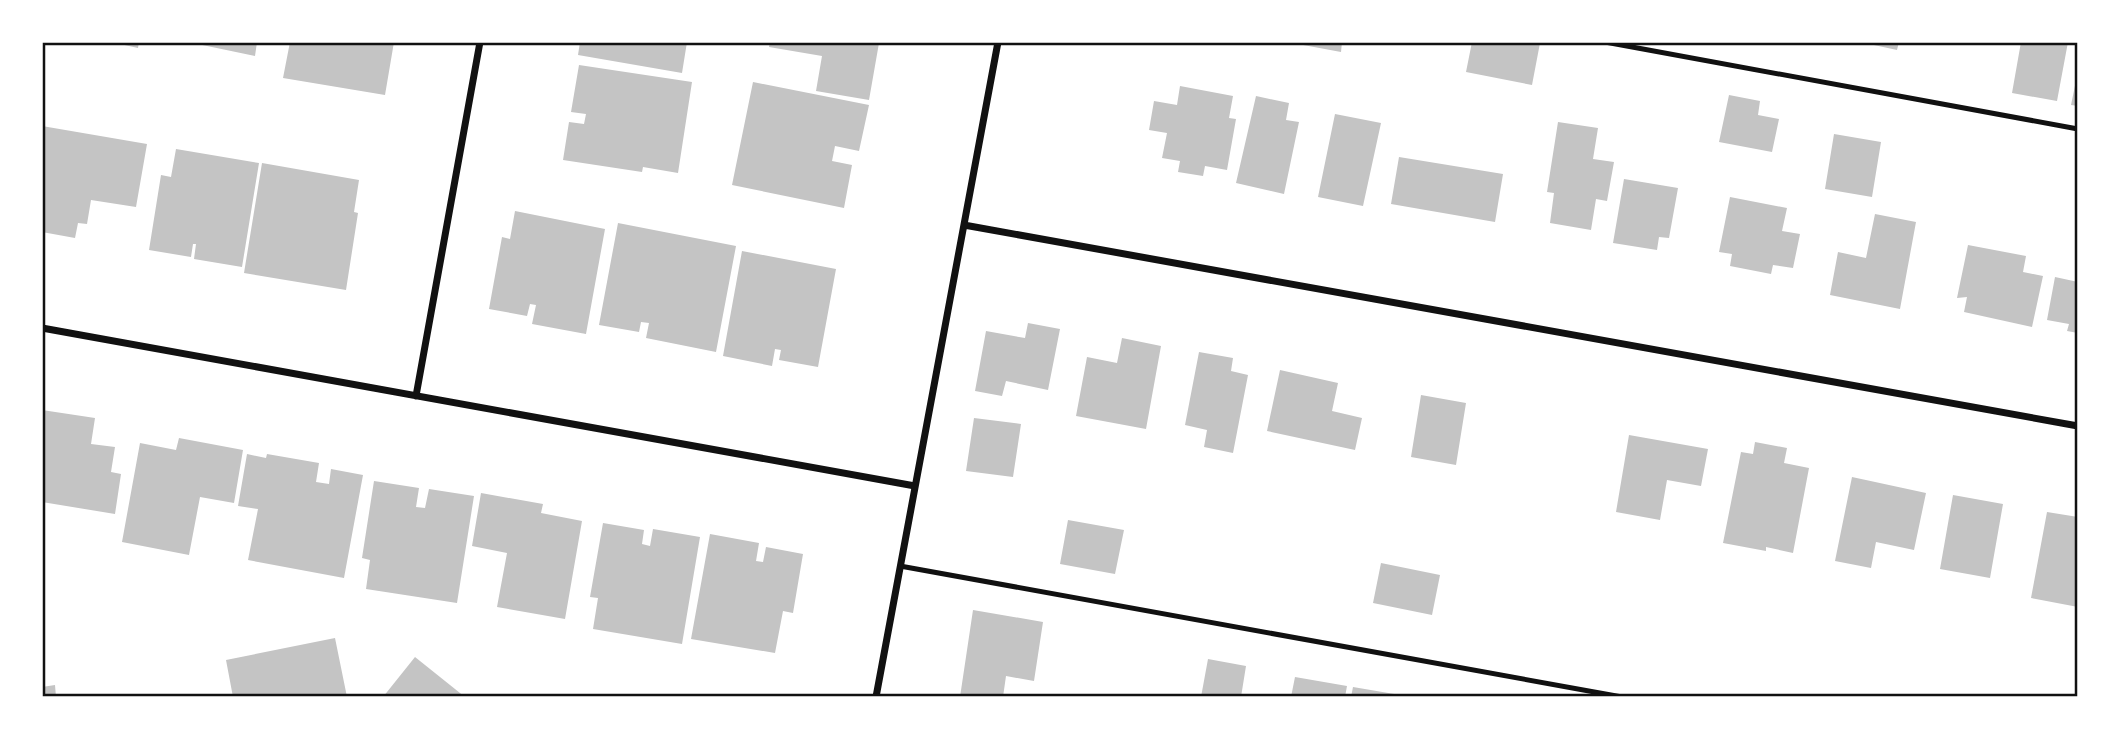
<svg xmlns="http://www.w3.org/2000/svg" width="2120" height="739" font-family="'Noto Sans',sans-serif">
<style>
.building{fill:#c4c4c4}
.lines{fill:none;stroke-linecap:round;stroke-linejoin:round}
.service{stroke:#111;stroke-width:5}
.minor{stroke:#111;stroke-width:7}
.neatline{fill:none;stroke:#111;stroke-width:2.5}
</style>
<rect width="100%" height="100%" fill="#fff"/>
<path class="building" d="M 111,42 L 139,42 L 138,48 Z
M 188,42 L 257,42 L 255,56 Z
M 290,42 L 394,42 L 385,95 L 283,78 Z
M 580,42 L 687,42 L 682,73 L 578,55 Z
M 770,42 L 879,43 L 869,100 L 816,91 L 822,56 L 769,47 Z
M 1287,42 L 1342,42 L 1341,52 Z
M 1472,42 L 1540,43 L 1532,85 L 1466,72 Z
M 1860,42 L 1899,42 L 1897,50 Z
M 2021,42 L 2068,42 L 2057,101 L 2012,93 Z
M 579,65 L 692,82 L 678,173 L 643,167 L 642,172 L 563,160 L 569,122 L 584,124 L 586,114 L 571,112 Z
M 2077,76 L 2078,76 L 2078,106 L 2071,105 Z
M 753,82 L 869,105 L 859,151 L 835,146 L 832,161 L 852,165 L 844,208 L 732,185 Z
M 1180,86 L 1233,96 L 1229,118 L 1236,119 L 1227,170 L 1205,166 L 1203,176 L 1178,172 L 1180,161 L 1162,158 L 1167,133 L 1149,130 L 1154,101 L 1177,105 Z
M 1729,95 L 1760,101 L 1758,115 L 1779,119 L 1772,152 L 1719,142 Z
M 1256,96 L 1289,103 L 1286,120 L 1299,122 L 1284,194 L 1236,183 Z
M 1335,114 L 1381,123 L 1363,206 L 1318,197 Z
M 1558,122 L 1598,128 L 1593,159 L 1614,162 L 1607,201 L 1596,199 L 1591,230 L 1550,223 L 1554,193 L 1547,192 Z
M 42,126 L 147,144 L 136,207 L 91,200 L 87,224 L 78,223 L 75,238 L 42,232 Z
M 1834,134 L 1881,142 L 1872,197 L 1825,189 Z
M 176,149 L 259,163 L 242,267 L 194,259 L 196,244 L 193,244 L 191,257 L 149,250 L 161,175 L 171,177 Z
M 1399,157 L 1503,174 L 1495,222 L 1391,204 Z
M 262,163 L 359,180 L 354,212 L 358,213 L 346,290 L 244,273 Z
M 1624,179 L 1678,188 L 1669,238 L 1659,237 L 1657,250 L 1613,243 Z
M 1730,197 L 1787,208 L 1782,231 L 1800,234 L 1793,268 L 1773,265 L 1771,274 L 1730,266 L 1732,254 L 1719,252 Z
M 515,211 L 605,229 L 586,334 L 532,324 L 536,305 L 530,304 L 527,316 L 489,309 L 502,237 L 510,239 Z
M 1875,214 L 1916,222 L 1900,309 L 1830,295 L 1838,252 L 1866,258 Z
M 618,223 L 736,246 L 716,352 L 646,338 L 649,323 L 641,322 L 639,332 L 599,325 Z
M 1968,245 L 2026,256 L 2023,272 L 2043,276 L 2032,327 L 1964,312 L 1967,297 L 1957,298 Z
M 742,251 L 836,269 L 818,367 L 779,360 L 781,350 L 775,349 L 772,366 L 723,356 Z
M 2055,277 L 2078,282 L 2078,333 L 2067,331 L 2069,324 L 2047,320 Z
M 1028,323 L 1060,329 L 1048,390 L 1006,381 L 1002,396 L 975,391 L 986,331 L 1025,338 Z
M 1122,338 L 1161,346 L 1146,429 L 1076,416 L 1087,357 L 1117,363 Z
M 1199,352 L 1233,358 L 1231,371 L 1248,375 L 1233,453 L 1204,447 L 1207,430 L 1185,425 Z
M 1280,370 L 1338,383 L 1332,411 L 1362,418 L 1355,450 L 1267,431 Z
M 1421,395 L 1466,403 L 1456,465 L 1411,457 Z
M 42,410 L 95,418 L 91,444 L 115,447 L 111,472 L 121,474 L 115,514 L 42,502 Z
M 974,418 L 1021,424 L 1013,477 L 966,471 Z
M 1629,435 L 1708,449 L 1701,486 L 1667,480 L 1660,520 L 1616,512 Z
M 179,438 L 243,450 L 234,503 L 200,497 L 189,555 L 122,542 L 140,443 L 176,450 Z
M 1755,442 L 1787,448 L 1784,463 L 1809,468 L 1793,553 L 1766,547 L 1766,551 L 1723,543 L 1741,452 L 1753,454 Z
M 247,454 L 266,458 L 267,454 L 319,463 L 316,482 L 329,484 L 331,469 L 363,475 L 344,578 L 248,560 L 258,509 L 238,506 Z
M 1852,477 L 1926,493 L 1914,550 L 1876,542 L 1871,568 L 1835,561 Z
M 374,481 L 419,488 L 416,507 L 425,508 L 429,489 L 474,496 L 457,603 L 366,589 L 370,560 L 362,558 Z
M 481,493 L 543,504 L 541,513 L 582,521 L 565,619 L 497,607 L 507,553 L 472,546 Z
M 1953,495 L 2003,504 L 1990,578 L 1940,569 Z
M 2047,512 L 2078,517 L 2078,607 L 2031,598 Z
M 1068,520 L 1124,530 L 1115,574 L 1060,564 Z
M 603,523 L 644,530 L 642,544 L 650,546 L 653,529 L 700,537 L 682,644 L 593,629 L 598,598 L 590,597 Z
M 710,534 L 759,543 L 756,561 L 763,562 L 766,547 L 803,554 L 793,613 L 783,611 L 775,653 L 691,639 Z
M 1381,563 L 1440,575 L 1432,615 L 1373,603 Z
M 973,610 L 1043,622 L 1034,681 L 1006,676 L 1003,697 L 960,697 Z
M 335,638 L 347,697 L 233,697 L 226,660 Z
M 415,657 L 465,697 L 383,697 Z
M 1208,659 L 1246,666 L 1241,697 L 1201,697 Z
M 1295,677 L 1347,686 L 1345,697 L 1291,697 Z
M 55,685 L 56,697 L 42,697 L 42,687 Z
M 1353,687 L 1406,696 L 1406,697 L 1351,697 Z"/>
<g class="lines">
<path class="service" d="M 1605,42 L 2078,129
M 900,566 L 1622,697"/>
<path class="minor" d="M 964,225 L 2078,426
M 42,328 L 915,486
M 416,396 L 480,42
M 876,697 L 998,42"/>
</g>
<rect width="2120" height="739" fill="none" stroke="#ffffff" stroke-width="88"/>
<rect x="44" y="44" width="2032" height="651" class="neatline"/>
</svg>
